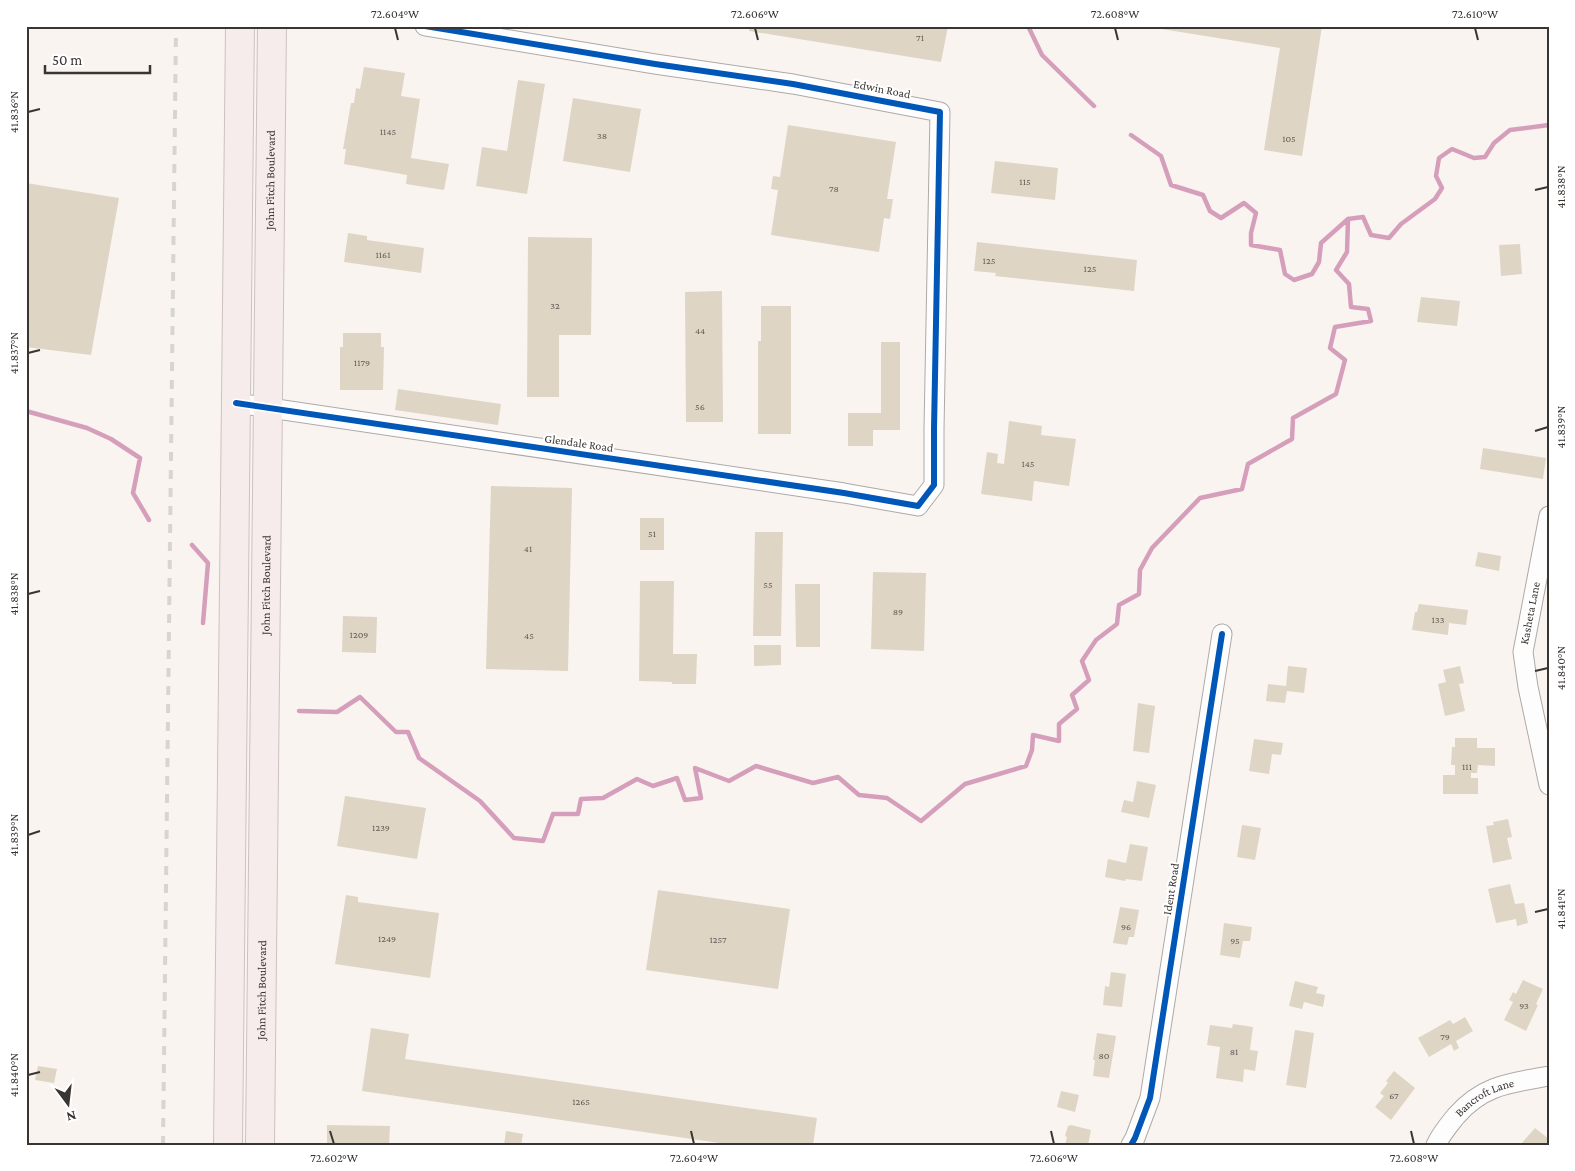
<svg xmlns="http://www.w3.org/2000/svg" width="1575" height="1171" font-family="'Crimson Pro',serif">
<style>
.lines{fill:none;stroke-linecap:round;stroke-linejoin:round}
.stream{stroke:#d59fbc;stroke-width:4.5}
.building{fill:#ded5c4}
.minor-casing{stroke:#aea9a7;stroke-width:21}
.highway-casing{stroke:#cdc1c0;stroke-width:30}
.minor{stroke:#fefdfd;stroke-width:19}
.highway{stroke:#f5eceb;stroke-width:28}
.rail{stroke:#d6d5d3;stroke-width:4;stroke-dasharray:9 9;stroke-linecap:butt}
.cycleway-casing{stroke:#fff;stroke-width:9}
.cycleway{stroke:#0057b8;stroke-width:6}
.ticks{fill:none;stroke:#393533;stroke-width:2}
.labels{text-anchor:middle;dominant-baseline:central;stroke-width:4;stroke-linejoin:round;paint-order:stroke}
.number-label{font-size:10px;fill:#625d57}
.street-label{font-size:12px;fill:#393533;stroke:#fff}
.neatline{fill:none;stroke:#393533;stroke-width:2}
.ticks-label{font-size:12px;text-anchor:middle;fill:#393533}
</style>
<rect width="100%" height="100%" fill="#faf4f1"/>
<g class="lines">
<path class="stream" d="M 1028,26 L 1042,55 L 1094,106
M 1131,135 L 1161,156 L 1171,185 L 1203,195 L 1210,211 L 1221,218 L 1244,203 L 1256,213 L 1251,233 L 1251,245 L 1280,250 L 1285,274 L 1294,280 L 1312,274 L 1319,262 L 1321,243 L 1348,219
M 1348,219 L 1363,217 L 1371,235 L 1389,238 L 1401,224 L 1435,199 L 1442,188 L 1436,176 L 1439,158 L 1452,149 L 1474,158 L 1485,157 L 1494,143 L 1510,130 L 1549,125
M 26,411 L 87,428 L 111,439 L 140,458 L 133,493 L 149,520
M 192,545 L 208,563 L 203,623
M 299,711 L 337,712 L 360,697 L 396,732 L 408,732 L 419,758 L 480,801 L 514,838 L 543,841 L 553,814 L 578,814 L 581,799 L 603,798 L 637,779 L 653,786 L 677,778 L 685,800 L 701,798 L 695,768 L 729,781 L 756,766 L 813,783 L 838,777 L 859,795 L 887,798 L 921,821 L 965,784 L 1026,766 L 1032,750 L 1033,735 L 1059,741 L 1059,724 L 1077,709 L 1072,695 L 1089,680 L 1082,661 L 1096,640 L 1117,624 L 1119,605 L 1139,594 L 1140,570 L 1152,548 L 1200,498 L 1242,489 L 1248,464 L 1292,439 L 1293,418 L 1336,394 L 1345,360 L 1330,348 L 1335,327 L 1371,321 L 1368,309 L 1351,307 L 1349,284 L 1336,270 L 1347,252 L 1348,219"/>
</g>
<path class="building" d="M 750,26 L 948,26 L 941,62 L 749,31 Z
M 1143,26 L 1322,26 L 1302,156 L 1264,150 L 1280,48 Z
M 364,67 L 405,73 L 401,96 L 420,99 L 411,158 L 449,164 L 444,190 L 406,184 L 407,175 L 344,164 L 346,149 L 343,149 L 351,103 L 354,103 L 356,88 L 360,89 Z
M 518,80 L 545,84 L 527,194 L 476,186 L 482,147 L 507,151 Z
M 573,98 L 641,109 L 630,172 L 563,161 Z
M 788,125 L 896,142 L 887,199 L 893,199 L 890,219 L 884,218 L 879,252 L 771,235 L 778,190 L 771,189 L 773,176 L 780,177 Z
M 995,161 L 1058,168 L 1055,200 L 991,193 Z
M 26,183 L 119,198 L 91,355 L 26,347 Z
M 348,233 L 367,236 L 367,240 L 424,248 L 421,273 L 344,262 Z
M 528,237 L 592,238 L 591,335 L 559,335 L 559,397 L 527,397 Z
M 977,242 L 1137,260 L 1134,291 L 995,276 L 996,273 L 974,271 Z
M 1520,244 L 1522,274 L 1501,276 L 1499,245 Z
M 722,291 L 723,422 L 686,422 L 685,292 Z
M 1421,297 L 1460,301 L 1457,326 L 1417,322 Z
M 761,306 L 791,306 L 791,434 L 758,434 L 758,341 L 761,341 Z
M 343,333 L 381,333 L 381,347 L 384,347 L 383,390 L 340,390 L 340,347 L 343,347 Z
M 881,342 L 900,342 L 900,430 L 873,430 L 873,446 L 848,446 L 848,413 L 881,413 Z
M 398,389 L 501,404 L 498,425 L 395,410 Z
M 1009,421 L 1042,426 L 1041,435 L 1076,439 L 1069,486 L 1034,481 L 1032,501 L 981,494 L 987,452 L 998,454 L 997,463 L 1004,464 Z
M 1483,448 L 1546,458 L 1543,479 L 1480,469 Z
M 491,486 L 572,488 L 568,671 L 486,669 Z
M 640,518 L 664,518 L 664,550 L 640,550 Z
M 755,532 L 783,532 L 781,636 L 753,636 Z
M 1478,552 L 1501,556 L 1499,571 L 1475,566 Z
M 873,572 L 926,573 L 924,651 L 871,649 Z
M 640,581 L 674,581 L 673,654 L 697,654 L 696,684 L 672,684 L 672,682 L 639,681 Z
M 795,584 L 820,584 L 820,647 L 796,647 Z
M 1419,604 L 1468,610 L 1466,625 L 1449,623 L 1448,635 L 1412,630 L 1415,612 L 1417,612 Z
M 343,616 L 377,617 L 376,653 L 342,652 Z
M 754,645 L 781,645 L 781,665 L 754,666 Z
M 1288,666 L 1307,668 L 1304,693 L 1287,691 L 1285,703 L 1266,701 L 1268,684 L 1286,686 Z
M 1460,666 L 1464,683 L 1459,684 L 1465,711 L 1445,716 L 1438,684 L 1446,682 L 1443,670 Z
M 1138,703 L 1155,706 L 1149,753 L 1133,751 Z
M 1455,738 L 1477,738 L 1477,748 L 1495,748 L 1495,766 L 1478,765 L 1477,773 L 1471,773 L 1471,778 L 1478,778 L 1478,794 L 1443,794 L 1443,775 L 1455,775 L 1455,765 L 1451,765 L 1452,747 L 1455,747 Z
M 1254,739 L 1283,743 L 1281,755 L 1272,754 L 1269,774 L 1249,771 Z
M 1137,781 L 1156,785 L 1149,818 L 1121,812 L 1124,800 L 1133,802 Z
M 345,796 L 426,808 L 417,859 L 337,846 Z
M 1508,819 L 1512,837 L 1507,838 L 1512,859 L 1493,863 L 1486,826 L 1494,825 L 1493,822 Z
M 1242,825 L 1261,828 L 1255,860 L 1237,857 Z
M 1130,844 L 1148,847 L 1142,881 L 1126,879 L 1125,881 L 1105,877 L 1108,859 L 1126,863 Z
M 1510,884 L 1515,904 L 1524,903 L 1528,923 L 1517,926 L 1516,919 L 1496,923 L 1488,889 Z
M 658,890 L 790,909 L 778,989 L 646,970 Z
M 346,895 L 358,897 L 358,902 L 439,913 L 430,978 L 335,964 Z
M 1120,907 L 1139,910 L 1134,937 L 1129,937 L 1127,945 L 1113,943 Z
M 1224,923 L 1252,927 L 1250,941 L 1243,941 L 1240,958 L 1220,955 Z
M 1111,972 L 1126,974 L 1122,1007 L 1103,1005 L 1105,986 L 1109,987 Z
M 1523,980 L 1543,989 L 1536,1004 L 1538,1005 L 1526,1031 L 1504,1020 L 1513,1002 L 1509,1000 L 1513,992 L 1516,994 Z
M 1295,981 L 1318,987 L 1316,993 L 1325,995 L 1323,1007 L 1304,1002 L 1302,1009 L 1289,1006 Z
M 1465,1017 L 1473,1031 L 1456,1041 L 1459,1048 L 1454,1051 L 1451,1044 L 1429,1057 L 1418,1038 L 1450,1020 L 1453,1024 Z
M 1233,1024 L 1253,1027 L 1250,1050 L 1258,1051 L 1255,1071 L 1244,1069 L 1243,1082 L 1216,1078 L 1220,1047 L 1207,1045 L 1210,1025 L 1232,1028 Z
M 371,1028 L 409,1034 L 405,1059 L 817,1118 L 813,1145 L 733,1145 L 362,1091 Z
M 1295,1030 L 1314,1033 L 1306,1088 L 1286,1085 Z
M 1097,1033 L 1116,1036 L 1109,1078 L 1093,1076 L 1095,1060 L 1093,1060 Z
M 38,1066 L 57,1069 L 54,1083 L 35,1080 Z
M 1394,1071 L 1415,1088 L 1391,1120 L 1375,1107 L 1384,1096 L 1380,1093 L 1388,1083 L 1386,1081 Z
M 1061,1091 L 1079,1095 L 1075,1112 L 1057,1107 Z
M 327,1125 L 390,1126 L 389,1145 L 327,1145 Z
M 1071,1125 L 1091,1130 L 1088,1145 L 1065,1145 L 1067,1137 L 1065,1136 L 1068,1126 Z
M 1535,1128 L 1549,1139 L 1549,1145 L 1521,1144 Z
M 506,1131 L 523,1134 L 521,1145 L 504,1145 Z"/>
<g class="lines">
<g class="minor-casing">
<g id="minor">
<path d="M 236,403 L 844,493 L 918,506 L 934,485 L 934,429 L 940,112 L 793,84 L 655,64 L 425,26"/>
<path d="M 1549,516 L 1523,652 L 1528,687 L 1549,785"/>
<path d="M 1131,1145 L 1135,1138 L 1150,1098 L 1222,634"/>
<path id="s1" d="M 1436,1145 C 1441,1134 1448,1126 1456,1116 C 1483,1085 1510,1083 1549,1076"/>
</g>
</g>
<g class="highway-casing">
<g id="highway">
<path d="M 228,1145 L 240,26"/>
<path id="s2" d="M 260,1145 L 272,26"/>
</g>
</g>
<use href="#minor" class="minor"/>
<use href="#highway" class="highway"/>
<path class="rail" d="M 163,1145 L 176,26"/>
<g class="cycleway-casing">
<path id="cycleway" d="M 236,403 L 844,493 L 918,506 L 934,485 L 934,429 L 940,112 L 793,84 L 655,64 L 425,26
M 1131,1145 L 1135,1138 L 1150,1098 L 1222,634"/>
</g>
<use href="#cycleway" class="cycleway"/>
</g>
<path class="ticks" d="M 395,28 L 398,40M 755,28 L 758,40M 1115,28 L 1118,40M 1475,28 L 1478,40M 28,112 L 40,109M 1535,190 L 1548,187M 28,353 L 40,350M 1535,431 L 1548,427M 28,594 L 40,591M 1535,671 L 1548,668M 28,835 L 40,831M 1535,912 L 1548,909M 28,1075 L 40,1072M 330,1131 L 334,1144M 691,1131 L 694,1144M 1051,1131 L 1054,1144M 1411,1131 L 1414,1144"/>
<g class="labels">
<g class="number-label">
<text x="920" y="37">71</text>
<text x="388" y="131">1145</text>
<text x="602" y="135">38</text>
<text x="1289" y="138">105</text>
<text x="1025" y="181">115</text>
<text x="834" y="188">78</text>
<text x="383" y="254">1161</text>
<text x="989" y="260">125</text>
<text x="1090" y="268">125</text>
<text x="555" y="305">32</text>
<text x="700" y="330">44</text>
<text x="362" y="362">1179</text>
<text x="700" y="406">56</text>
<text x="1028" y="463">145</text>
<text x="652" y="533">51</text>
<text x="528" y="548">41</text>
<text x="768" y="584">55</text>
<text x="898" y="611">89</text>
<text x="1438" y="619">133</text>
<text x="359" y="634">1209</text>
<text x="529" y="635">45</text>
<text x="1467" y="766">111</text>
<text x="381" y="827">1239</text>
<text x="1126" y="926">96</text>
<text x="387" y="938">1249</text>
<text x="718" y="939">1257</text>
<text x="1235" y="940">95</text>
<text x="1524" y="1005">93</text>
<text x="1445" y="1036">79</text>
<text x="1234" y="1051">81</text>
<text x="1104" y="1055">80</text>
<text x="1394" y="1095">67</text>
<text x="581" y="1101">1265</text>
</g>
<g class="street-label">
<text transform="translate(882 89) rotate(11)">Edwin Road</text>
<text stroke="none"><textPath href="#s2" startOffset="965">John Fitch Boulevard</textPath></text>
<text transform="translate(579 443) rotate(8)">Glendale Road</text>
<text stroke="none"><textPath href="#s2" startOffset="560">John Fitch Boulevard</textPath></text>
<text transform="translate(1530 613) rotate(-79)">Kasheta Lane</text>
<text transform="translate(1171 889) rotate(-81)">Ident Road</text>
<text stroke="none"><textPath href="#s2" startOffset="155">John Fitch Boulevard</textPath></text>
<text stroke="none"><textPath href="#s1" startOffset="70">Bancroft Lane</textPath></text>
</g>
</g>
<rect width="1575" height="1171" fill="none" stroke="#ffffff" stroke-width="55"/>
<g transform="translate(68 1104) rotate(165)" stroke="#ffffff" stroke-width="4" paint-order="stroke">
<path d="M0-4L9 19L0 12L-9 19Z" fill="#393533"/>
<text y="-8" font-size="14" font-weight="bold" text-anchor="middle" fill="#393533">N</text>
</g>
<path d="M45 65v8h105v-8" fill="none" stroke="#393533" stroke-width="2.5"/>
<text x="52" y="65" font-size="15" fill="#393533" stroke="#ffffff" stroke-width="4" paint-order="stroke">50 m</text>
<rect x="28" y="28" width="1520" height="1116" class="neatline"/>
<g class="ticks-label">
<text x="395" y="18">72.604°W</text>
<text x="755" y="18">72.606°W</text>
<text x="1115" y="18">72.608°W</text>
<text x="1475" y="18">72.610°W</text>
<text transform="translate(14 112) rotate(-90)" y="4">41.836°N</text>
<text transform="translate(1561 187) rotate(-90)" y="4">41.838°N</text>
<text transform="translate(14 353) rotate(-90)" y="4">41.837°N</text>
<text transform="translate(1561 427) rotate(-90)" y="4">41.839°N</text>
<text transform="translate(14 594) rotate(-90)" y="4">41.838°N</text>
<text transform="translate(1561 668) rotate(-90)" y="4">41.840°N</text>
<text transform="translate(14 835) rotate(-90)" y="4">41.839°N</text>
<text transform="translate(1561 909) rotate(-90)" y="4">41.841°N</text>
<text transform="translate(14 1075) rotate(-90)" y="4">41.840°N</text>
<text x="334" y="1162">72.602°W</text>
<text x="694" y="1162">72.604°W</text>
<text x="1054" y="1162">72.606°W</text>
<text x="1414" y="1162">72.608°W</text>
</g>
</svg>
